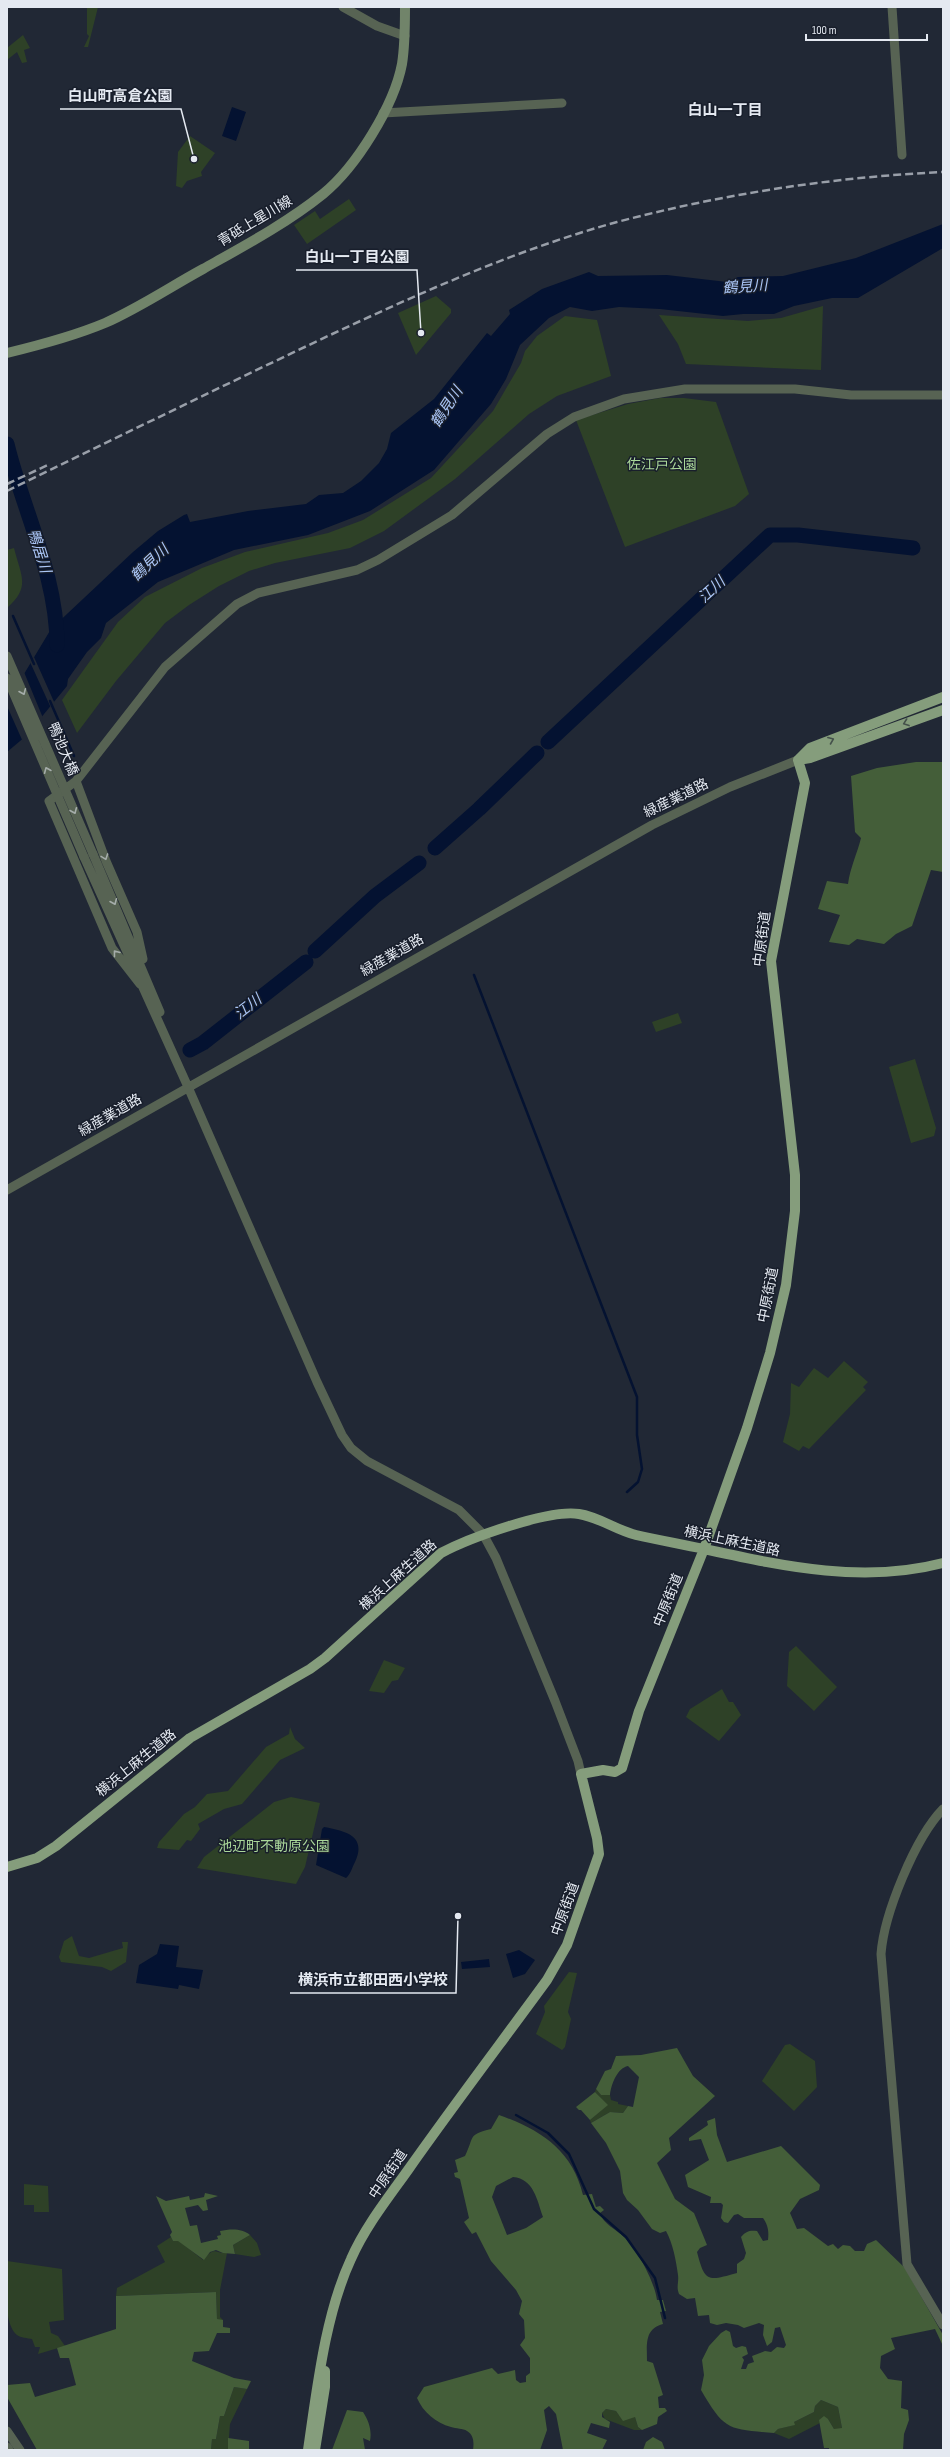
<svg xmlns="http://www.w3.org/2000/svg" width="950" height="2457" font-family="'Sofia Sans Condensed','Noto Sans JP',sans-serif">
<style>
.green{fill:#2e4127}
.forest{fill:#445e39;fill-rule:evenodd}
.water{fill:#041231}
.pier{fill:#212835}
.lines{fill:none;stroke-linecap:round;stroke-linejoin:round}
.stream{stroke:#041231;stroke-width:2.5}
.river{stroke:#041231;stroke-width:15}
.tertiary{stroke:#576353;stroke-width:9}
.secondary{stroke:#71846a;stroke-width:10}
.primary{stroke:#859d7c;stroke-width:10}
.rail{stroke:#999fa9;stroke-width:2.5;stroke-dasharray:8 4;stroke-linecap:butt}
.tertiary-bridge{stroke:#576353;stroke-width:9}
.oneway{stroke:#a5adaa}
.oneway2{stroke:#44514b}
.labels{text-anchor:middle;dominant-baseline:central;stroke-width:3;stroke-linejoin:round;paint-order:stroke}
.street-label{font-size:14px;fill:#e4e9f1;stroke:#181e2b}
.park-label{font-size:14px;fill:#aad799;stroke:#181e2b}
.neighbourhood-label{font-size:15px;font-weight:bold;fill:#e4e9f1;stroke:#181e2b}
.water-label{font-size:15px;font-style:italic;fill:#abc6f7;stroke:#181e2b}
.leader{fill:none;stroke:#e4e9f1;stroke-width:1.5}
.callout-dot{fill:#e4e9f1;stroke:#181e2b;stroke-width:1.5}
.callout-label{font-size:15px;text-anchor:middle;font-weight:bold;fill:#e4e9f1;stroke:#181e2b;stroke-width:3;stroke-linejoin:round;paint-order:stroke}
</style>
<rect width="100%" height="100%" fill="#212835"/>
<path class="green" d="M 87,7 L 98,7 L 88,47 L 84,47 L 89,36 L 87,34 Z
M 23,35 L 30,48 L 24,50 L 27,62 L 22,63 L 17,52 L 7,60 L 7,48 Z
M 190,136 L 215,153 L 201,172 L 202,176 L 187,181 L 182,188 L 176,186 L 178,152 Z
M 349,199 L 356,210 L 307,244 L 294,225 L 315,211 L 320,219 Z
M 436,296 L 451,309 L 451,313 L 416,355 L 398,313 Z
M 823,306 L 821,370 L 686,364 L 678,344 L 659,315 L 748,321 L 781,318 Z
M 565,316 L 597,320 L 611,376 L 557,396 L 529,414 L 455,479 L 384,531 L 350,548 L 275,563 L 249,571 L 219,586 L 189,605 L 165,623 L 116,681 L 77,733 L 62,700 L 118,622 L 145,597 L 202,568 L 245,552 L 328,533 L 363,520 L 431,478 L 493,411 L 521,363 L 525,351 L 537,336 Z
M 660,398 L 684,398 L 716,402 L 749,494 L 735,506 L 625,547 L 576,420 L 628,404 Z
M 14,548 C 21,576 31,587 7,608 L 7,550 Z
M 678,1013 L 682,1023 L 656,1032 L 652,1022 Z
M 915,1059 L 936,1128 L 934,1136 L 911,1143 L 889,1067 Z
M 844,1361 L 868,1382 L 863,1387 L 866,1390 L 809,1449 L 803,1446 L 799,1451 L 783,1442 L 790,1414 L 791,1383 L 799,1387 L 814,1368 L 828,1378 Z
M 796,1646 L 837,1687 L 814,1711 L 787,1686 L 789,1652 Z
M 384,1660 L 405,1668 L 398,1680 L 392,1681 L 384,1693 L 369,1691 Z
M 722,1689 L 729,1702 L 733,1702 L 741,1715 L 719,1741 L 686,1717 L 690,1709 Z
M 290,1727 L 295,1739 L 305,1748 L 280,1760 L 242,1804 L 224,1809 L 198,1824 L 200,1829 L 191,1841 L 187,1840 L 179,1850 L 157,1848 L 159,1842 L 184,1814 L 195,1807 L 207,1794 L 228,1791 L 266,1747 L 289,1734 Z
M 291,1797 L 320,1803 L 305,1867 L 296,1884 L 197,1868 L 204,1857 L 274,1802 Z
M 72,1936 L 79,1956 L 89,1958 L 123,1948 L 122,1942 L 128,1942 L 126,1962 L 111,1971 L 102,1967 L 61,1962 L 59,1957 L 64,1941 Z
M 569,1972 L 577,1973 L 568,2012 L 571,2019 L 565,2047 L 562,2050 L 536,2034 L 545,2012 L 544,2006 Z
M 790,2044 L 815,2061 L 817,2087 L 794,2111 L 762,2081 L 785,2045 Z
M 596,2089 L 601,2095 L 610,2095 L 611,2100 L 618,2102 L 618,2104 L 628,2106 L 623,2113 L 610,2112 L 591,2123 L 590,2120 L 607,2105 L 595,2092 Z
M 24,2184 L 48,2186 L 49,2212 L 34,2212 L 34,2205 L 24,2205 Z
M 250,2235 L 257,2243 L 261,2255 L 254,2257 L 235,2254 L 233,2245 Z
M 171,2237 L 173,2241 L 178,2240 L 203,2260 C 215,2246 213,2253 227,2253 L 220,2290 L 220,2317 L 223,2320 L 217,2320 L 216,2292 L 116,2296 L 117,2288 L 165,2262 L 157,2246 Z
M 7,2261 L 62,2269 L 64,2320 L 49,2322 L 51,2333 L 58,2336 L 65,2346 L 38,2354 L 40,2347 L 35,2347 L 32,2339 C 27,2338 21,2338 17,2335 C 2,2323 7,2279 7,2261 Z
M 234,2387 L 247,2389 L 230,2424 L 228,2450 L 211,2450 L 212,2439 L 216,2439 L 220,2416 L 224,2416 Z
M 821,2400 L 838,2407 L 842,2428 L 840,2430 L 834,2429 L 828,2419 L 819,2420 L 820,2423 L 789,2439 L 774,2433 L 778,2429 L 794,2425 L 794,2422 L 814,2412 L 815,2406 Z
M 606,2409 L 616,2411 L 619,2415 L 635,2417 L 638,2427 L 642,2430 L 634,2430 L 605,2419 L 602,2413 Z"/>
<path class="forest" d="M 916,762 L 943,762 L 943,872 L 931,870 L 912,926 L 896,934 L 884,944 L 857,939 L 849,945 L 829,942 L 840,915 L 818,909 L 827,881 L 848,884 C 850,868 857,854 861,838 L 855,832 L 851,776 L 877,768 Z
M 677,2048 L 693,2076 L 715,2096 L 669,2138 L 671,2150 L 657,2163 L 675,2199 L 694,2213 L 707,2245 L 700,2248 L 697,2252 C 705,2283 708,2281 737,2273 L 737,2264 L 744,2259 L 746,2253 L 741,2237 C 746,2231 750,2230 757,2231 L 763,2241 L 768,2240 C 769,2231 768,2225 763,2218 L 744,2218 L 738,2214 L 734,2215 L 728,2223 L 724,2222 L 721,2218 L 723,2205 L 721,2203 L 710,2203 L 711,2197 L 688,2187 L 685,2175 L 709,2160 L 701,2139 L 689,2141 L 689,2138 L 708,2125 L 707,2121 L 715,2118 L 717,2135 L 727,2162 L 781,2146 L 820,2185 L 819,2190 L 800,2199 L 790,2213 L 797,2229 L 804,2228 L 828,2246 L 833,2244 L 838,2249 L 843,2245 L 850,2246 L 855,2251 L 864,2251 L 867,2244 L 876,2240 L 905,2268 L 943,2335 L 943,2346 L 935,2329 L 891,2338 L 895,2349 L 881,2356 L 880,2368 L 888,2379 L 902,2381 L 901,2408 L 908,2410 L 909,2420 L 904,2434 L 903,2450 L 829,2450 L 829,2448 L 824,2448 L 819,2420 L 824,2416 L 828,2419 L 834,2429 L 842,2428 L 838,2407 L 821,2400 L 815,2406 L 814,2412 L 794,2422 L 795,2425 L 778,2429 L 774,2433 C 728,2429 725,2431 701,2390 L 704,2375 L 702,2360 L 709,2346 L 721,2333 L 726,2330 L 730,2332 L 733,2346 L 736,2348 L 742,2346 L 746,2347 L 748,2354 L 742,2357 L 744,2360 L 741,2369 L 746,2369 L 748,2364 L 754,2362 L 752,2356 L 765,2351 L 771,2352 L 777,2347 L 784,2348 L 786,2345 L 780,2327 L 775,2328 L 772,2342 L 767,2346 L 763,2335 L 764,2325 L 759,2323 L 744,2328 L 738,2325 L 726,2323 L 717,2325 L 710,2323 L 709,2315 L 698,2316 L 695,2298 L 687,2299 L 679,2294 C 676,2287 679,2282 678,2275 C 676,2260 673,2244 666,2231 L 660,2233 L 652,2229 L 638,2210 L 627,2200 L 623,2193 L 620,2171 L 606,2143 L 591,2123 L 610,2112 L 623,2113 L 628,2106 L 633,2107 L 639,2077 L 628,2066 C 617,2068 611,2085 610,2095 L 601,2095 L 596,2089 L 605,2071 L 611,2069 L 616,2056 L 641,2055 Z
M 595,2092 L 608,2105 L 590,2120 L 581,2110 L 579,2110 L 576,2107 Z
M 499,2115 C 541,2130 572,2150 583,2195 L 592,2194 L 596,2207 L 600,2206 L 604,2210 L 600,2213 C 603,2224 616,2229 624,2237 C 637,2248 655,2283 657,2300 L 663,2300 L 666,2311 L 660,2312 L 663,2324 C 644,2329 647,2345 647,2361 L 653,2363 L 663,2395 L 658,2397 L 659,2408 L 665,2408 L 667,2411 L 658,2417 L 657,2424 L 642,2430 L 638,2427 L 635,2417 L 623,2421 L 616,2411 L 606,2409 L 602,2413 L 602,2417 L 610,2422 L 609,2428 L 591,2423 L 587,2433 L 607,2440 L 602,2450 L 563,2450 L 556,2414 L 549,2406 L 544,2410 L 547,2430 L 540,2450 L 473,2450 C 474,2443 474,2435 467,2431 C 463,2428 456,2429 451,2427 C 436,2423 423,2412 417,2398 L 424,2387 L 492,2368 L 498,2374 L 515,2370 L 516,2380 L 520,2383 L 526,2382 L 526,2376 L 530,2373 L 530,2358 L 520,2345 L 525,2338 L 524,2320 L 519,2314 L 522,2301 L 516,2290 L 491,2261 L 476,2232 L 472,2234 L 464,2222 L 469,2218 L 460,2179 L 455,2177 L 454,2173 L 458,2172 L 455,2160 L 465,2156 C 475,2136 467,2135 491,2129 ZM 513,2177 C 534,2179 537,2200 543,2217 L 526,2228 L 507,2235 L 492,2197 L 496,2186 Z
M 205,2193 L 218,2196 L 206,2200 L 208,2210 L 203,2211 L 198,2205 L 185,2208 L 190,2226 L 197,2225 L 201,2243 L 218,2239 L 217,2236 L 221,2235 L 220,2231 C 230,2229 242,2228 250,2235 L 233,2245 L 235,2254 L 223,2253 L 216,2250 L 210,2252 L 204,2260 L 178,2241 L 173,2241 L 170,2235 L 172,2232 L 156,2196 L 166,2201 L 189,2196 L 190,2200 L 204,2197 Z
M 216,2292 L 217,2319 L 223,2320 L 223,2327 L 230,2328 L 230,2333 L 217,2333 L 209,2351 L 194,2352 L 192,2361 L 234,2378 L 251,2381 L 247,2389 L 234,2387 L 224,2416 L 220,2416 L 216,2439 L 212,2439 L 211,2450 L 37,2450 L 7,2397 L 7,2385 L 30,2383 L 35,2397 L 76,2385 L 69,2358 L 60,2358 L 57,2348 L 116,2329 L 116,2296 Z
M 347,2410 L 363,2412 C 369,2421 372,2431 370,2441 L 363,2438 L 365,2450 L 332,2450 Z
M 653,2437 L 662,2442 L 665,2450 L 643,2450 L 646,2442 Z
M 228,2438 L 249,2441 L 249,2450 L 228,2450 Z"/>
<path class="water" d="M 232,107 L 246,112 L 236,141 L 222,136 Z
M 943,224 L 943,248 L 858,298 L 832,298 L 794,306 L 774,314 L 743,314 L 723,316 L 660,309 L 619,307 L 592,311 L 570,307 L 549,318 L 520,345 L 506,379 L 491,404 L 434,470 L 370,511 L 308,535 L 234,550 L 158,582 L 106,623 L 101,638 L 87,652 L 68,679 L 67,686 L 26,736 L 7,752 L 7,696 L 21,679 L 51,629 L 133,552 L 158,531 L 184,515 L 187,514 L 190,522 L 248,511 L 306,504 L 319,495 L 343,493 L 361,481 L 379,463 L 387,449 L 391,433 L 434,399 L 487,333 L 491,336 L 510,314 L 509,310 L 542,289 L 589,272 L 598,276 L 667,275 L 727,282 L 738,277 L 783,276 L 856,258 Z
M 324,1827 C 346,1831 367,1836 355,1862 C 352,1868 350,1875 346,1878 L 316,1865 L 322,1829 Z
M 160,1944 L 179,1946 L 176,1967 L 203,1970 L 199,1989 L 179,1985 L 178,1989 L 136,1983 L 139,1965 L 157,1954 Z
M 519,1950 L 535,1960 L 525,1974 L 513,1978 L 506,1954 Z
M 489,1959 L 490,1967 L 462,1969 L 461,1962 Z"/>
<path class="pier" d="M 34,657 L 55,704 L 51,708 L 30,662 Z
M 24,672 L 43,718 L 23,742 L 7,706 L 7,693 Z"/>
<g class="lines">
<path class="stream" d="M 13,616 L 34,664
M 50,701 L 74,756
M 474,975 L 637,1397 L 637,1435 L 642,1469 L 638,1482 L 627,1492
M 516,2115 L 548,2133 L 569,2154 L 594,2209 L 626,2237 L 655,2278 L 665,2318"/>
<path class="river" d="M 7,444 C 23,511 57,575 57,645
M 548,742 L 770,535 L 798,535 L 913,548
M 435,848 L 479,809 L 537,753
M 315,951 L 375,896 L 419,863
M 190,1050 L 203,1043 L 306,962"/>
<path class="tertiary" d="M 343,7 L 377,26 L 405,36
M 892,7 L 902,155
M 383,113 L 562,103
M 76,781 L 106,861 L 137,932 L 143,959
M 93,854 L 160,1012
M 84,857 L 188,1087 L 317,1382 L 342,1435 L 351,1448 L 367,1461 L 459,1510 L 483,1534 L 496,1558 L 555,1701 L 578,1761 L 581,1774
M 140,984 L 112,948 L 49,801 L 76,781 L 165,667 L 237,604 L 258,593 L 357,570 L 378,560 L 452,515 L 547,434 L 574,417 L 624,399 L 685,389 L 795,389 L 851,395 L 943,395
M 7,1190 L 652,825 L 730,787 L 798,760
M 943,1809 C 915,1838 884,1914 881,1954 L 907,2264 L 943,2325
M 7,2431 L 20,2450
M 7,2447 L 9,2450"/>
<path class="secondary" d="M 7,353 C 40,345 74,336 105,323 C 139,308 170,287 203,269 C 244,246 287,223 323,194 C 356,167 394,106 402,64 C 405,45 405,26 405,7"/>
<path class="primary" d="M 798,760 L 810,748 L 943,697
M 798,760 L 810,758 L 943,710
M 7,1867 L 37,1858 L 56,1846 L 190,1738 L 310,1669 L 325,1658 L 441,1553 C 469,1538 549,1509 579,1514 C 599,1517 616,1530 636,1535 C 658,1540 681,1544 704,1549 C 783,1566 863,1584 943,1563
M 308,2450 C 317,2389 325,2315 351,2259 C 365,2227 388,2198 408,2170 C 453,2106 501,2043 547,1980 L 567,1945 L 599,1854 L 597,1838 L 581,1774 L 603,1770 L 615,1772 L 622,1768 L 639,1711 L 704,1549 L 747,1428 L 770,1353 L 786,1285 L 795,1211 L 795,1175 L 771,961 L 805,783 L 798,760
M 315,2450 L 325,2387 L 325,2371"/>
<path class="rail" d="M 7,484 L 50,464
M 7,491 C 114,439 220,387 328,336 C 422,292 516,250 617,222 C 723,194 833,177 943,172"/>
<path class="tertiary-bridge" d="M 7,656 L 93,854
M 7,678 L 84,857"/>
</g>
<defs><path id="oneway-chevron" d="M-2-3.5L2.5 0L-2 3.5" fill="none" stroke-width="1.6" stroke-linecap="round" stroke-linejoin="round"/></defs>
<g class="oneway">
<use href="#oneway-chevron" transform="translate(23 692) rotate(67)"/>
<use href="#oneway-chevron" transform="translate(47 770) rotate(-113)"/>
<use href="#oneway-chevron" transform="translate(74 811) rotate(67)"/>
<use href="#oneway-chevron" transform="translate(105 857) rotate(70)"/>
<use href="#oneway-chevron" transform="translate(114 902) rotate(67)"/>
<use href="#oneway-chevron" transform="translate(116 953) rotate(-128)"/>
</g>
<g class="oneway2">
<use href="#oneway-chevron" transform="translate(906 723) rotate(160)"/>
<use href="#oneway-chevron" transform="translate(831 740) rotate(-22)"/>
</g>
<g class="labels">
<g class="street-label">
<text transform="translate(255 221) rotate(-31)">青砥上星川線</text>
<text transform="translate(63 749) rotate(67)">鴨池大橋</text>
<text transform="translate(676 798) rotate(-26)">緑産業道路</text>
<text transform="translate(762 939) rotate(-83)">中原街道</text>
<text transform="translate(392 955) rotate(-30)">緑産業道路</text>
<text transform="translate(110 1115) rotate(-30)">緑産業道路</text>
<text transform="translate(768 1295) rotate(-79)">中原街道</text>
<text transform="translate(732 1541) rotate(12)">横浜上麻生道路</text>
<text transform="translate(398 1575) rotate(-42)">横浜上麻生道路</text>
<text transform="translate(668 1600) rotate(-68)">中原街道</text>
<text transform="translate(136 1763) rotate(-39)">横浜上麻生道路</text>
<text transform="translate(565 1909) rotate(-70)">中原街道</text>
<text transform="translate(388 2174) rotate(-56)">中原街道</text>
</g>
<g class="park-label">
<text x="662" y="464">佐江戸公園</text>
<text x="274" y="1846">池辺町不動原公園</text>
</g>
<g class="neighbourhood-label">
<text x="725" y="110">白山一丁目</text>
</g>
<g class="water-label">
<text transform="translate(745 287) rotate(-4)">鶴見川</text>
<text transform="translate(447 407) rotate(-57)">鶴見川</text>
<text transform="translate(39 551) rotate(73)">鴨居川</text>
<text transform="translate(150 563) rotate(-43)">鶴見川</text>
<text transform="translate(712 590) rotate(-43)">江川</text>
<text transform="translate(248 1007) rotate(-38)">江川</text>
</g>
</g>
<path class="leader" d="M194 159L181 109H60M421 333L417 270H296M458 1916L456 1993H290"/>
<g class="callout-dot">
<circle cx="194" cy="159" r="4"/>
<circle cx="421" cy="333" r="4"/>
<circle cx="458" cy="1916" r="4"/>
</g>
<g class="callout-label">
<text x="120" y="101">白山町高倉公園</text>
<text x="357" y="262">白山一丁目公園</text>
<text x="373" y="1985">横浜市立都田西小学校</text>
</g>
<rect width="950" height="2457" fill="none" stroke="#e4e9f1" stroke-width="16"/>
<path d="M806 34v6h121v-6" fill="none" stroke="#e4e9f1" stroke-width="2"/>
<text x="812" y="34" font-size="12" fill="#e4e9f1" stroke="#181e2b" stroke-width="3" paint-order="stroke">100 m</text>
</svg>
